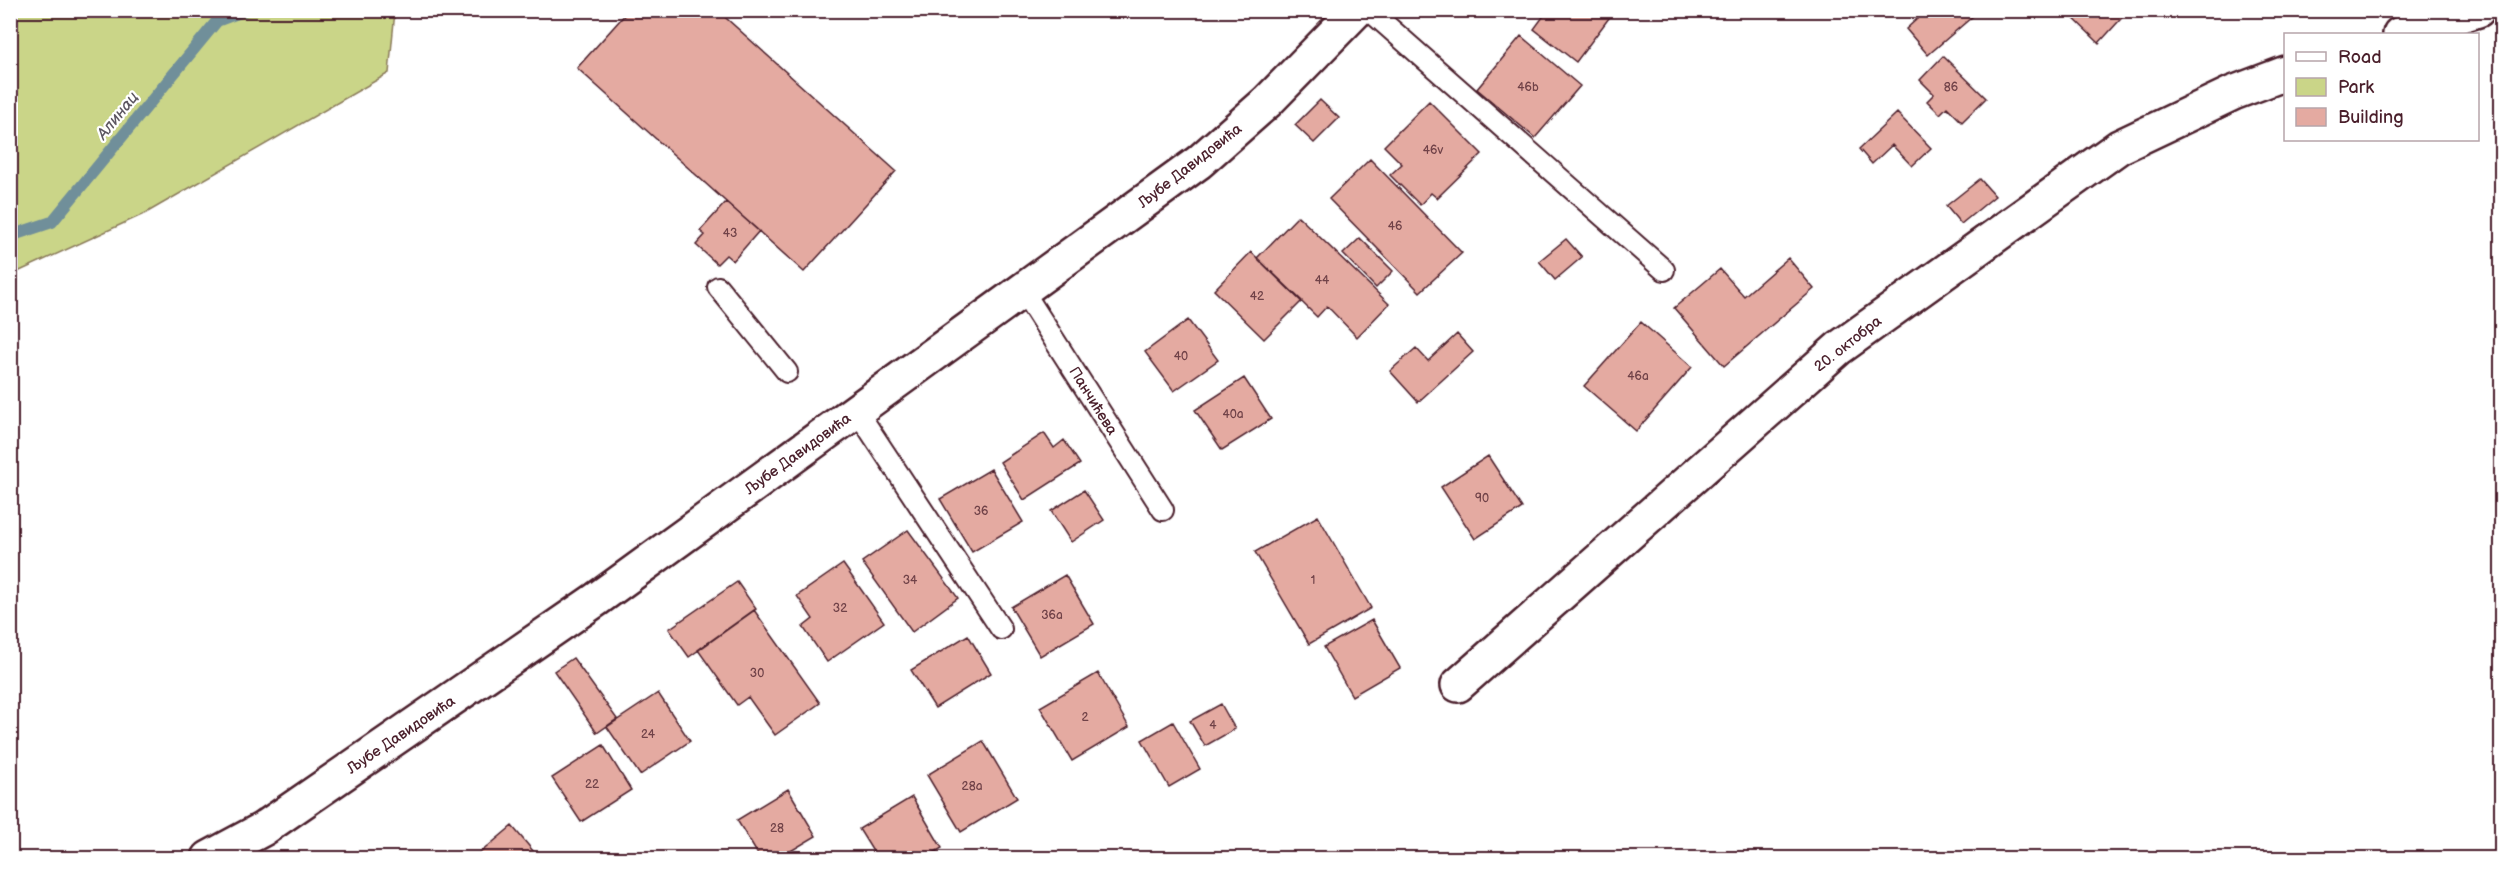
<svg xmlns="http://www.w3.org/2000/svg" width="2512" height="869" font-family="'Balsamiq Sans',sans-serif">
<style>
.green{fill:#cad588;stroke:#8a7a5a;stroke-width:1.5}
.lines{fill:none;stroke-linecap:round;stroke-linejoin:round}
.stream{stroke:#708f9a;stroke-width:12}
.building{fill:#e4aaa1;stroke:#4a1f2b;stroke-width:1.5}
.service-casing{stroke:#4a1f2b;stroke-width:24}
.minor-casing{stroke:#4a1f2b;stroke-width:38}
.secondary-casing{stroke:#4a1f2b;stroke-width:38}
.service{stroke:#fff;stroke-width:20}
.minor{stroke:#fff;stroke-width:33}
.secondary{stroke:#fff;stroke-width:33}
.labels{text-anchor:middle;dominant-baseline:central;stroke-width:4.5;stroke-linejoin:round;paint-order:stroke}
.number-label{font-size:12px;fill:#704248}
.street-label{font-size:15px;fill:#4a1f2b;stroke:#fff}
.water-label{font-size:16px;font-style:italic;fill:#5d5762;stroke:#fff}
</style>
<rect width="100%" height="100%" fill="#fff"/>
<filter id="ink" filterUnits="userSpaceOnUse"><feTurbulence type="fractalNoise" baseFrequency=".0167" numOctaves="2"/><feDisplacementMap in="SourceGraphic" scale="12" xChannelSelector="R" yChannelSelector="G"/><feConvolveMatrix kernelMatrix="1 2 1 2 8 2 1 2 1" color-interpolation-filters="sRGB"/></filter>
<g filter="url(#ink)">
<path class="green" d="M 10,11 L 11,10 L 395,11 L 389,73 L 146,213 L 11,275 Z"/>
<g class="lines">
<path class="stream" d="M 10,236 L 52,222 L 217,21 L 246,10"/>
</g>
<path class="building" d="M 629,10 L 717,10 L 896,171 L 804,272 L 577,68 Z
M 1548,10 L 1615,10 L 1576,62 L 1534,29 Z
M 1927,10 L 1980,10 L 1928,55 L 1906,29 Z
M 2065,10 L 2129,10 L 2099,43 Z
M 1521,36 L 1580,86 L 1535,138 L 1477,89 Z
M 1943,56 L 1986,98 L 1962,122 L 1947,107 L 1940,114 L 1927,101 L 1934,94 L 1920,80 Z
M 1320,100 L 1339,118 L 1314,143 L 1295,125 Z
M 1429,101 L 1482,154 L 1437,198 L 1431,193 L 1420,205 L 1390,175 L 1402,164 L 1384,146 Z
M 1897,113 L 1931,148 L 1912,166 L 1892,145 L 1872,164 L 1859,149 Z
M 1370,159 L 1462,253 L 1420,292 L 1329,199 Z
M 1980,179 L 1995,196 L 1961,224 L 1946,206 Z
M 726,202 L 759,231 L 733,261 L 726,255 L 717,264 L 696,245 L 705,235 L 700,231 Z
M 1298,216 L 1389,304 L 1357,337 L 1327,306 L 1317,317 L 1257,258 Z
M 1360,238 L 1393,271 L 1376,288 L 1343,254 Z
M 1566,239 L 1582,257 L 1555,280 L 1539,261 Z
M 1251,252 L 1302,301 L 1264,339 L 1214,290 Z
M 1788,258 L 1814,289 L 1724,366 L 1674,308 L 1720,269 L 1744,296 Z
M 1188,320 L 1218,360 L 1174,391 L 1145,352 Z
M 1641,322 L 1692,367 L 1636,431 L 1584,386 Z
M 1457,334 L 1473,352 L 1418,402 L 1390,371 L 1416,348 L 1428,361 Z
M 1244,378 L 1271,419 L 1222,450 L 1195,410 Z
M 1044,433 L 1054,448 L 1064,440 L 1080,464 L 1024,500 L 1000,462 Z
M 1488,456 L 1522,508 L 1475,539 L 1441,487 Z
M 991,469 L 1023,522 L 972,552 L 940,499 Z
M 1084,490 L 1104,520 L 1071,542 L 1051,511 Z
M 1318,516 L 1371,608 L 1309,644 L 1255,552 Z
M 908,530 L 958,598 L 912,632 L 862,562 Z
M 843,564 L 884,622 L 827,662 L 803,627 L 813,619 L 797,596 Z
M 1065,575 L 1094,624 L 1040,656 L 1011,607 Z
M 737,582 L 756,609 L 689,657 L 669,629 Z
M 754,610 L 820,703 L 775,735 L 748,697 L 737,705 L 698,650 Z
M 1372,620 L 1400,668 L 1352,696 L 1324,647 Z
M 968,635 L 991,673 L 935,708 L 911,670 Z
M 573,658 L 617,719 L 597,733 L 554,671 Z
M 1098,673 L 1129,727 L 1072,761 L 1040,707 Z
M 658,693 L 690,741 L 640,775 L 607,727 Z
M 1221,704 L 1235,729 L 1205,746 L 1190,721 Z
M 1173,722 L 1200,769 L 1169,787 L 1142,740 Z
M 983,741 L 1017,798 L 961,832 L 927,775 Z
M 603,745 L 631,790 L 581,822 L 552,778 Z
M 788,789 L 816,836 L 779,858 L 760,858 L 737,820 Z
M 912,797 L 942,848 L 925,858 L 877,858 L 859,829 Z
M 512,826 L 539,858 L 474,858 Z"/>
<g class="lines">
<g class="service-casing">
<path id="service" d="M 1369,10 L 1664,270
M 718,287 L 787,372
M 1023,291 L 1163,510
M 857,411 L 1001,629"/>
</g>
<g class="minor-casing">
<path id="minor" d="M 2400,34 L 2478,10
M 1458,685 L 1839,348 L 2119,147 L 2233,93 L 2286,73"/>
</g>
<g class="secondary-casing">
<path id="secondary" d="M 209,858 L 263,829 L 597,599 L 1199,162 L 1267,102 L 1357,10"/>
</g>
<use href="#service" class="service"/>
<use href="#minor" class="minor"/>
<use href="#secondary" class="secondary"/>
</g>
</g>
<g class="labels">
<g class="number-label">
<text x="1528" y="87">46b</text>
<text x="1951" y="87">86</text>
<text x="1433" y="150">46v</text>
<text x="1395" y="226">46</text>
<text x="730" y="233">43</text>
<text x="1322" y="280">44</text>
<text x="1257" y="296">42</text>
<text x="1181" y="356">40</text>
<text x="1638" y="376">46a</text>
<text x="1233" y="414">40a</text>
<text x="1482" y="498">90</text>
<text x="981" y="511">36</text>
<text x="910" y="580">34</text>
<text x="1313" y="580">1</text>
<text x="840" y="608">32</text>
<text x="1052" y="615">36a</text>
<text x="757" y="673">30</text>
<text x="1085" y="717">2</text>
<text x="1213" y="725">4</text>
<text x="648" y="734">24</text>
<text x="592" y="784">22</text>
<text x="972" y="786">28a</text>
<text x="777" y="828">28</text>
</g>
<g class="street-label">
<text transform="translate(1190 166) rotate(-38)">Љубе Давидовића</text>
<text transform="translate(1848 344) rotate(-38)">20. октобра</text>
<text transform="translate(1093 401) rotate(58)">Панчићева</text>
<text transform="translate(798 454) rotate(-36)">Љубе Давидовића</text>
<text transform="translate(401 735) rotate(-34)">Љубе Давидовића</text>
</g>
<g class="water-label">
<text transform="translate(118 116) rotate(-51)">Алинац</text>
</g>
</g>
<rect width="2512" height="869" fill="none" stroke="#fff" stroke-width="36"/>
<rect x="18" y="18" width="2476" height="833" fill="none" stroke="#4a1f2b" stroke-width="2" filter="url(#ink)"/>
<rect x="2284" y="33" width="195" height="108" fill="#ffffff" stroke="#b7a5aa" stroke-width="1.5"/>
<rect x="2296" y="52" width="30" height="9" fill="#ffffff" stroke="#b7a5aa" stroke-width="1.5"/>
<text x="2338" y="63" font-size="18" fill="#4a1f2b">Road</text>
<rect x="2296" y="78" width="30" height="18" fill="#cad588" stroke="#b7a5aa" stroke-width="1.5"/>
<text x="2338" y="93" font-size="18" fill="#4a1f2b">Park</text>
<rect x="2296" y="108" width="30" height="18" fill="#e4aaa1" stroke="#b7a5aa" stroke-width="1.5"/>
<text x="2338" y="123" font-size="18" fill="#4a1f2b">Building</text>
</svg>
